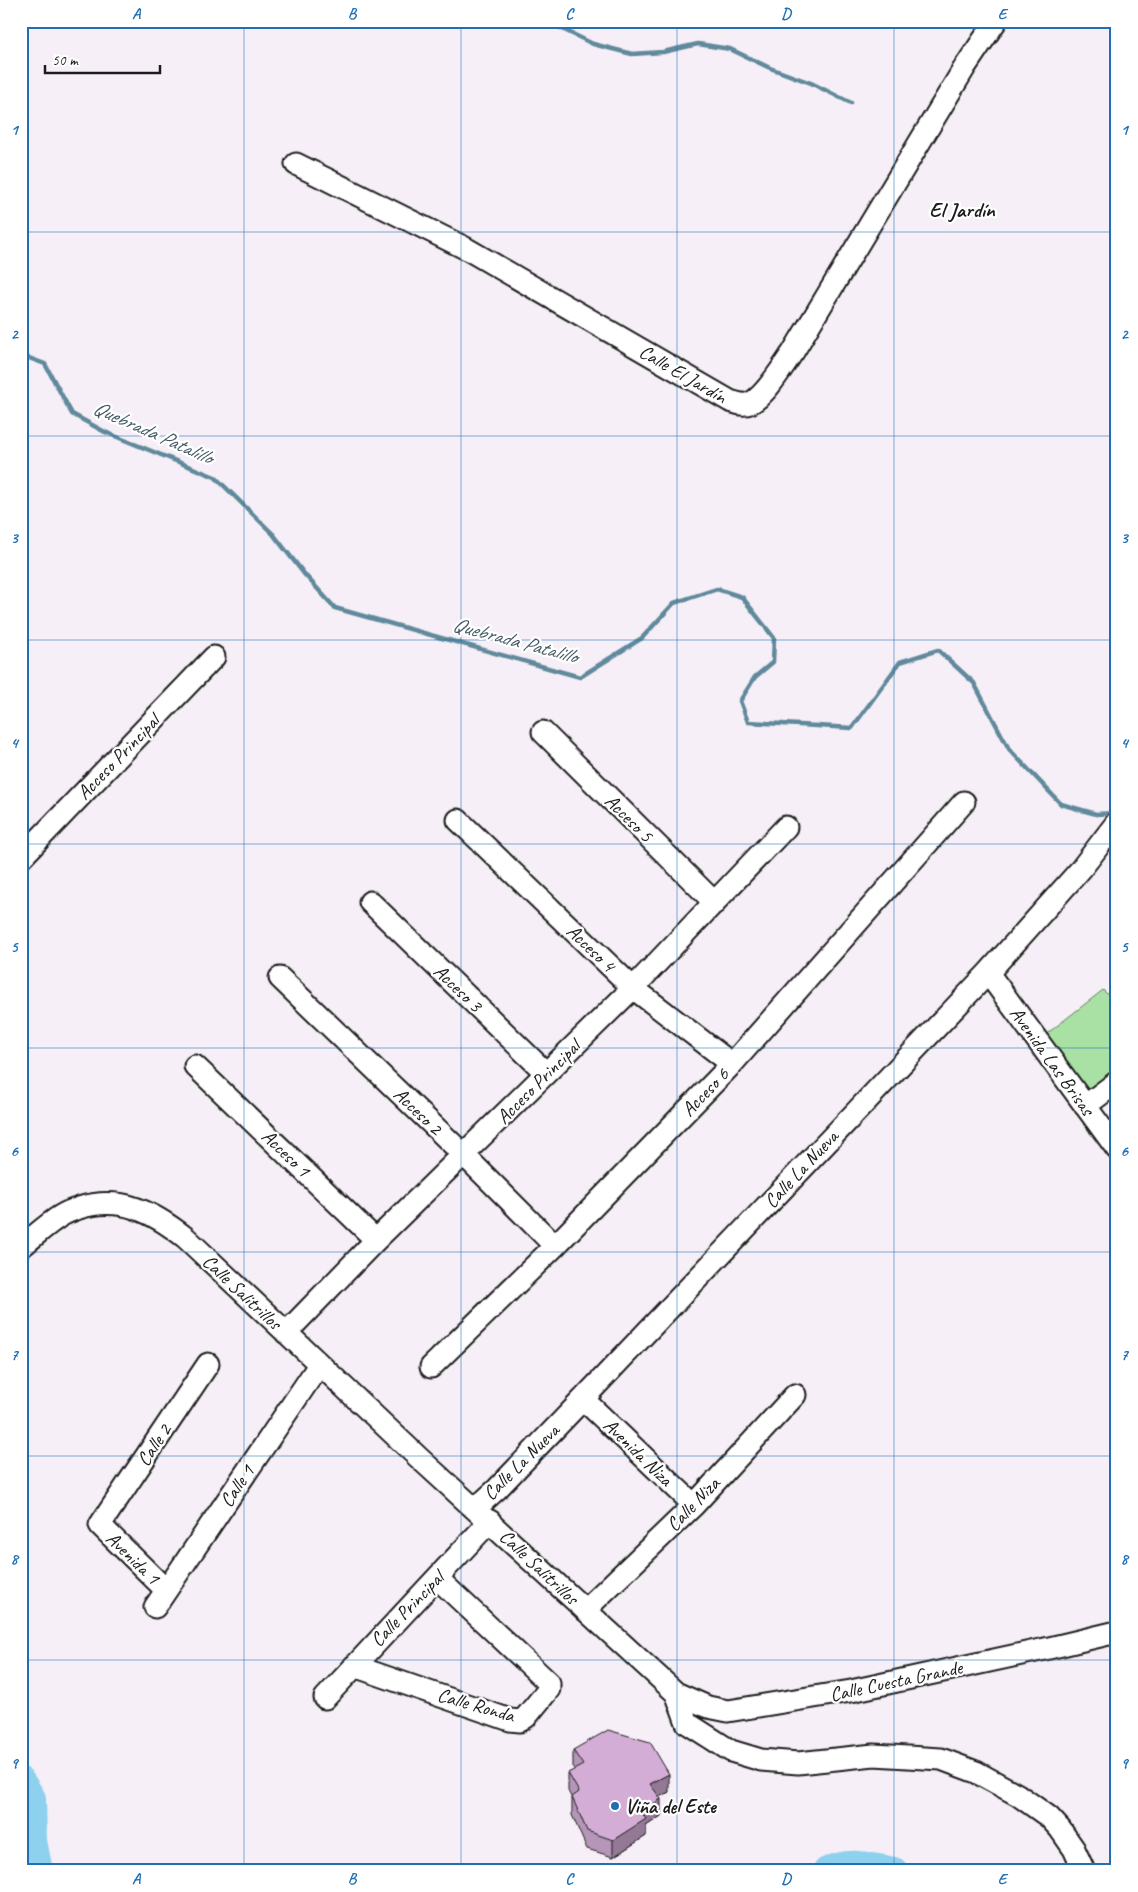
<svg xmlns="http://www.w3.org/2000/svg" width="1138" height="1892" font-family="Caveat,sans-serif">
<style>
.green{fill:#a9e1a5;stroke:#627e60}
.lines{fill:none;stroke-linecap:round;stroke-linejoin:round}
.stream{stroke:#60899b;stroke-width:4.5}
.river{stroke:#8dd1ef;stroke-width:28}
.minor-casing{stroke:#1c1c1c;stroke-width:25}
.minor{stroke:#fff;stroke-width:21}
.wall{fill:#b595b8;stroke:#1c1c1c}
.shaded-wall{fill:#947996;stroke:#1c1c1c}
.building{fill:#d3add6;stroke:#1c1c1c}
.grid{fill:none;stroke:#1f6fb2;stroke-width:1;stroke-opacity:0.55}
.poi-dot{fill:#1f6fb2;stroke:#fff;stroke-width:2}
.labels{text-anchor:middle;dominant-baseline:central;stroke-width:4.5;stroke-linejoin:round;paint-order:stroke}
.street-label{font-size:20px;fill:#1c1c1c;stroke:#fff}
.poi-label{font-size:20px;font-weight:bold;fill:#1c1c1c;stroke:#fff;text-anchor:start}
.neighbourhood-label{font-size:21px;font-weight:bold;fill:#1c1c1c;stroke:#fff}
.water-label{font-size:21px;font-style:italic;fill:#445b66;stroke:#fff}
.neatline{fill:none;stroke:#1f6fb2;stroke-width:2}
.grid-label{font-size:16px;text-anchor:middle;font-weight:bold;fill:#1f6fb2}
</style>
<rect width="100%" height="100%" fill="#f6eff7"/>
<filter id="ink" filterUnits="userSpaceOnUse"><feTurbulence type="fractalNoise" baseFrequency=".02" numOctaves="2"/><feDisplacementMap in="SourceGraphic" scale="10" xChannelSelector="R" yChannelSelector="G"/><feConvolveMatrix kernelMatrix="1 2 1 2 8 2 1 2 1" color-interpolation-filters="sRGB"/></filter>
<g filter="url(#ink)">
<path class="green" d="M 1103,990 L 1117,1004 L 1117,1074 L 1088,1095 L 1044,1036 Z"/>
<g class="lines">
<path class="stream" d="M 546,21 L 593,44 L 632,54 L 663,52 L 698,44 L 730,49 L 770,68 L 811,83 L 851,103
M 21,355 L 45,364 L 72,414 L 105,432 L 215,477 L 273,534 L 305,575 L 335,608 L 580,677 L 642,638 L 674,603 L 717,589 L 742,597 L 774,638 L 773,662 L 755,677 L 740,701 L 748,722 L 852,728 L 900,662 L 938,650 L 974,683 L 1009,749 L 1061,804 L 1096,814 L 1117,813
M 942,1871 L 948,1871"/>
<path class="river" d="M 21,1781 L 32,1798 L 33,1841 L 39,1871
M 827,1871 C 851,1859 869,1867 894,1871"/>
<g class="minor-casing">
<path id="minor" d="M 296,164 L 467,249 L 730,401 C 737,403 743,406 750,403 C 765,397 783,366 793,352 L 965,67 L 996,21
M 543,732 L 715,903
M 458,820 L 633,988 L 732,1064
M 21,858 L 214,657
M 370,902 L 546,1073
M 988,973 L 1117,1149
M 280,978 L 464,1155 L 555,1246
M 195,1066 L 376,1240
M 1085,1106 L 1117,1082
M 21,1247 C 35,1236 49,1222 64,1214 C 69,1211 74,1210 79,1208 C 121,1195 153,1212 186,1238 L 419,1458 L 676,1693 L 687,1723 L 731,1751 L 761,1760 L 798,1763 L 874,1755 L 941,1759 L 976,1772 L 1018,1795 L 1049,1817 L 1060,1829 L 1074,1849 L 1084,1871
M 286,1333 L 376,1240 L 633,988 L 786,827
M 431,1367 L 555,1246 L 732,1064 L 964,802
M 583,1399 L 694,1505
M 476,1508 L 497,1489 L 583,1399 L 988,973 L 1081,869 L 1117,822
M 166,1590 L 100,1525 L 208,1364
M 155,1607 L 319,1365
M 585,1610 L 694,1505 L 795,1395
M 354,1666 L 510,1720 L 520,1721 L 526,1717 L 549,1689 L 549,1683 L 437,1578
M 676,1693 L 708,1707 L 728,1711 L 851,1691 L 1045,1649 L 1117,1632
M 325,1698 L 490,1521"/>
</g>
<use href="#minor" class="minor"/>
</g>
<path class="wall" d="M 573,1750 L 669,1792 L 659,1797 L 661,1816 L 646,1826 L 646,1836 L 613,1857 L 587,1849 L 572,1815 L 572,1799 L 568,1791 L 568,1773 L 575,1770 L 573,1768 Z"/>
<path class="shaded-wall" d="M 669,1774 L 669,1792 L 650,1801 L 650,1784 Z
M 661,1799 L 661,1816 L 646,1826 L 646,1836 L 613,1857 L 613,1840 L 641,1812 Z"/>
<path class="building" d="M 608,1730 L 650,1742 L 669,1774 L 650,1784 L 661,1799 L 641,1812 L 646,1819 L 613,1840 L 587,1831 L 572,1797 L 579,1792 L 568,1773 L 583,1765 L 573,1750 Z"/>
</g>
<path class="grid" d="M 244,21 L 244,1871M 461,21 L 461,1871M 677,21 L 677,1871M 894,21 L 894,1871M 21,232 L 1117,232M 21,436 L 1117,436M 21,640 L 1117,640M 21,844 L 1117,844M 21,1048 L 1117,1048M 21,1252 L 1117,1252M 21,1456 L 1117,1456M 21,1660 L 1117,1660"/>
<circle class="poi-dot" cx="615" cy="1806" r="5"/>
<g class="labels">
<g class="street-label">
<text transform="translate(683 374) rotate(30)">Calle El Jardín</text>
<text transform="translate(118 757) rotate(-46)">Acceso Principal</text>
<text transform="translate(629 818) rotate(45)">Acceso 5</text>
<text transform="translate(591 948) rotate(44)">Acceso 4</text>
<text transform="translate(458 988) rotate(44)">Acceso 3</text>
<text transform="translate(1052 1061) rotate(54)">Avenida Las Brisas</text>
<text transform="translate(538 1082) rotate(-45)">Acceso Principal</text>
<text transform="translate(705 1092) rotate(-46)">Acceso 6</text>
<text transform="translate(418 1111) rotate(44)">Acceso 2</text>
<text transform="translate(286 1153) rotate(44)">Acceso 1</text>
<text transform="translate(801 1169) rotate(-47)">Calle La Nueva</text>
<text transform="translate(242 1292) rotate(43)">Calle Salitrillos</text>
<text transform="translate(154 1445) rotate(-56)">Calle 2</text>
<text transform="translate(638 1452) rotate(44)">Avenida Niza</text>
<text transform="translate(521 1462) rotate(-45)">Calle La Nueva</text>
<text transform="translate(237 1486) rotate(-56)">Calle 1</text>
<text transform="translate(693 1504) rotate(-46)">Calle Niza</text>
<text transform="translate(133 1558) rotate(44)">Avenida 1</text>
<text transform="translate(539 1567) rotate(43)">Calle Salitrillos</text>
<text transform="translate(407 1609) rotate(-46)">Calle Principal</text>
<text transform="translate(896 1681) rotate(-12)">Calle Cuesta Grande</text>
<text transform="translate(476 1705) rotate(16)">Calle Ronda</text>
</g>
<g class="poi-label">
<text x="625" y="1806">Viña del Este</text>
</g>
<g class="neighbourhood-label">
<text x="962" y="210">El Jardín</text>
</g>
<g class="water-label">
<text transform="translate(153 432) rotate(24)">Quebrada Patalillo</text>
<text transform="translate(515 640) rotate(15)">Quebrada Patalillo</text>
</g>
</g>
<rect width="1138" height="1892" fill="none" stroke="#fff" stroke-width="55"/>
<path d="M45 65v8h115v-8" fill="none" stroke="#1c1c1c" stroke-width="2.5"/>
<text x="52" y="65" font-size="15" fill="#1c1c1c" stroke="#ffffff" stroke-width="4" paint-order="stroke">50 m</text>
<rect x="28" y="28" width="1082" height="1836" class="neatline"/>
<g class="grid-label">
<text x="136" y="19">A</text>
<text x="352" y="19">B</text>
<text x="569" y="19">C</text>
<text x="786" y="19">D</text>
<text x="1002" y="19">E</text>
<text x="14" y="135">1</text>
<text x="1124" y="135">1</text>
<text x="14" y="339">2</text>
<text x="1124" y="339">2</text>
<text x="14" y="543">3</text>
<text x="1124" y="543">3</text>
<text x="14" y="748">4</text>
<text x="1124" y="748">4</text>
<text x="14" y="952">5</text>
<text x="1124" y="952">5</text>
<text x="14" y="1156">6</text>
<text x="1124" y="1156">6</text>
<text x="14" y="1360">7</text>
<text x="1124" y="1360">7</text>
<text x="14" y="1564">8</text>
<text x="1124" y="1564">8</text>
<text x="14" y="1768">9</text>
<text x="1124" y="1768">9</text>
<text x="136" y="1884">A</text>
<text x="352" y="1884">B</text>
<text x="569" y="1884">C</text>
<text x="786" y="1884">D</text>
<text x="1002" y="1884">E</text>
</g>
</svg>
